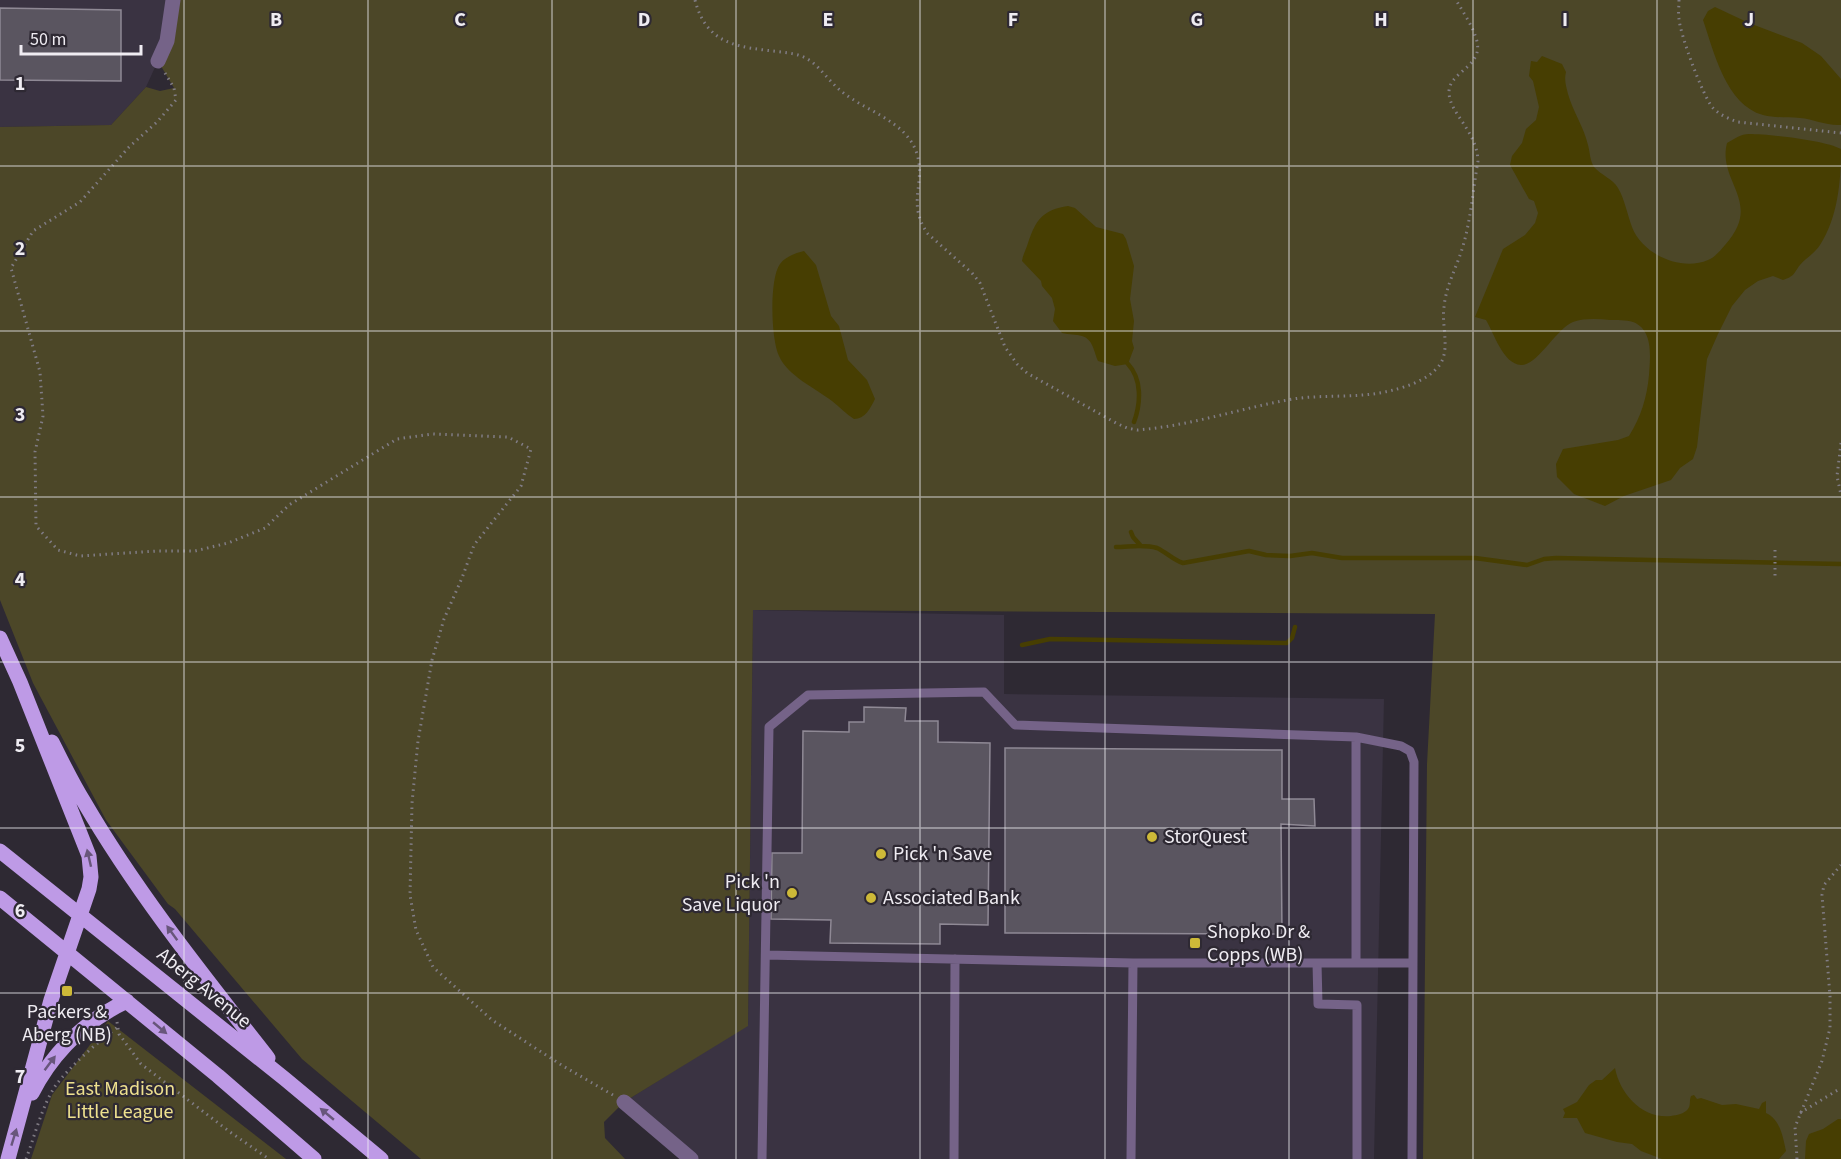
<svg xmlns="http://www.w3.org/2000/svg" width="1841" height="1159" font-family="'Source Sans 3',sans-serif">
<style>
.built{fill:#3a3342}
.green{fill:#4c4728}
.water{fill:#473e02}
.lines{fill:none;stroke-linecap:round;stroke-linejoin:round}
.stream{stroke:#473e02;stroke-width:4.5}
.building{fill:#5a5560;stroke:#8f8995;stroke-width:1.5}
.path{stroke:#807c84;stroke-width:3;stroke-dasharray:1.5 4.5;stroke-linecap:butt}
.service{stroke:#756388;stroke-width:9}
.minor{stroke:#756388;stroke-width:15}
.primary{stroke:#be9ae6;stroke-width:15}
.oneway{fill:#68567b}
.grid{fill:none;stroke:#efecf2;stroke-width:1.5;stroke-opacity:0.55}
.poi-dot{fill:#cdb938;stroke:#2e2933;stroke-width:2}
.labels{text-anchor:middle;dominant-baseline:central;stroke-width:4.5;stroke-linejoin:round;paint-order:stroke}
.poi-label{font-size:20px;fill:#efecf2;stroke:#2e2933;text-anchor:start}
.street-label{font-size:20px;fill:#efecf2;stroke:#2e2933}
.park-label{font-size:20px;fill:#eee08e;stroke:#2e2933}
.grid-label{font-size:20px;text-anchor:middle;font-weight:bold;fill:#efecf2;stroke:#2e2933;stroke-width:4.5;stroke-linejoin:round;paint-order:stroke}
</style>
<rect width="100%" height="100%" fill="#2e2933"/>
<path class="built" d="M 0,0 L 173,0 L 167,41 L 146,87 L 111,125 L 0,127 Z
M 753,610 L 1004,615 L 1004,694 L 1384,699 L 1374,1159 L 691,1159 L 624,1102 L 748,1025 Z"/>
<path class="green" d="M 173,0 L 1841,0 L 1841,1159 L 1423,1159 L 1427,764 L 1435,614 L 753,610 L 748,1026 L 624,1102 L 604,1122 L 605,1138 L 625,1159 L 421,1159 L 302,1059 L 175,909 L 168,904 L 106,820 L 33,683 L 0,600 L 0,127 L 111,125 L 146,87 L 160,91 L 174,88 L 158,61 Z
M 108,1021 L 286,1159 L 31,1159 L 52,1095 Z"/>
<path class="water" d="M 1715,7 L 1749,23 L 1802,43 L 1821,56 L 1841,79 L 1841,125 C 1826,126 1814,119 1800,118 C 1787,117 1775,118 1763,115 C 1726,105 1714,52 1703,20 L 1708,11 Z
M 1542,56 L 1562,64 L 1566,72 C 1564,80 1566,86 1568,94 C 1573,112 1584,127 1588,145 C 1590,152 1590,161 1594,167 C 1601,175 1613,179 1618,188 C 1625,200 1627,214 1632,227 C 1642,254 1681,272 1708,260 C 1714,258 1721,250 1725,245 C 1764,202 1717,182 1727,143 C 1734,139 1741,134 1749,134 C 1768,134 1825,140 1841,149 C 1841,181 1838,217 1820,245 C 1815,253 1806,258 1800,265 C 1793,274 1795,276 1783,280 L 1773,276 L 1758,281 L 1745,290 L 1732,306 L 1718,334 L 1707,359 L 1697,447 L 1693,459 L 1680,468 L 1671,480 L 1624,496 L 1605,506 L 1574,494 L 1557,477 L 1556,464 L 1563,449 L 1618,440 L 1629,436 C 1641,417 1647,397 1649,375 C 1650,358 1654,330 1633,322 C 1626,320 1616,320 1610,320 C 1598,319 1585,318 1573,322 C 1556,329 1537,366 1521,365 C 1503,364 1494,333 1486,320 L 1475,317 L 1503,249 L 1525,235 L 1535,223 L 1538,213 L 1534,201 L 1529,199 L 1510,165 L 1512,156 L 1522,143 L 1526,129 L 1536,120 L 1539,107 L 1533,81 L 1529,76 L 1531,61 L 1537,62 Z
M 1068,206 L 1075,208 L 1096,227 L 1123,234 L 1126,239 L 1134,266 L 1130,299 L 1134,321 L 1132,341 L 1134,348 L 1128,364 L 1115,366 L 1098,361 C 1094,352 1093,339 1082,336 C 1076,334 1069,335 1062,333 L 1053,321 L 1055,309 L 1052,298 L 1042,286 L 1041,281 L 1022,261 C 1023,254 1026,250 1028,243 C 1036,219 1043,210 1068,206 Z
M 804,251 L 816,265 L 831,316 L 839,326 L 848,360 L 867,380 L 875,399 C 870,409 865,419 854,419 C 846,414 840,407 832,401 C 815,388 788,376 779,356 C 771,340 769,279 780,264 C 785,257 795,253 804,251 Z
M 1615,1068 C 1620,1094 1642,1119 1671,1116 C 1677,1115 1684,1114 1688,1109 C 1691,1105 1689,1101 1691,1096 L 1694,1095 L 1697,1099 L 1701,1098 L 1722,1105 L 1736,1104 L 1759,1109 L 1762,1103 L 1766,1101 L 1766,1113 C 1780,1119 1783,1137 1786,1151 L 1779,1159 L 1662,1159 L 1641,1151 L 1632,1144 L 1617,1142 L 1585,1133 L 1577,1118 L 1563,1118 L 1565,1113 L 1563,1109 L 1577,1102 L 1589,1085 L 1596,1080 L 1602,1080 Z
M 1838,1119 L 1841,1119 L 1841,1159 L 1805,1159 L 1806,1141 L 1809,1134 L 1823,1129 Z"/>
<g class="lines">
<path class="stream" d="M 1128,364 C 1142,379 1141,403 1134,422
M 1131,532 L 1133,537 L 1141,546
M 1116,547 C 1129,547 1144,544 1157,548 C 1166,552 1173,560 1183,563 L 1249,551 L 1266,555 L 1290,556 L 1312,553 L 1342,558 L 1475,558 L 1527,565 L 1544,559 L 1556,558 L 1841,564
M 1022,645 L 1050,639 L 1287,643 L 1292,638 L 1295,627"/>
</g>
<path class="building" d="M 0,8 L 121,10 L 121,81 L 0,80 Z
M 864,707 L 906,708 L 905,721 L 938,721 L 938,742 L 990,743 L 988,925 L 940,924 L 940,944 L 830,943 L 831,920 L 771,919 L 772,853 L 802,853 L 803,731 L 849,732 L 849,722 L 864,722 Z
M 1005,748 L 1282,750 L 1282,799 L 1314,799 L 1315,826 L 1281,824 L 1282,934 L 1005,933 Z"/>
<g class="lines">
<path class="path" d="M 695,0 C 707,47 741,47 781,52 C 792,53 803,55 812,62 C 822,70 830,82 841,91 C 865,111 907,121 917,154 C 926,184 906,203 928,234 L 972,273 L 980,283 L 1005,347 L 1017,364 L 1027,373 L 1116,423 L 1127,428 L 1137,430 C 1190,426 1241,408 1293,399 C 1326,394 1361,399 1393,390 C 1407,387 1428,379 1437,368 C 1452,353 1441,326 1444,307 C 1446,285 1457,267 1463,246 C 1471,219 1473,189 1478,161 C 1477,131 1450,114 1449,93 C 1448,71 1486,67 1476,38 C 1472,25 1463,12 1456,0
M 1679,0 C 1679,6 1678,13 1679,19 C 1680,34 1703,97 1713,108 C 1720,115 1729,119 1738,122 L 1841,133
M 165,73 L 174,88 L 176,100 L 157,122 L 129,147 L 80,202 L 33,231 L 11,268 L 40,372 L 43,416 L 35,452 L 36,526 L 58,550 L 80,556 L 157,551 L 195,551 L 228,543 L 265,528 L 289,505 L 397,439 L 432,434 L 508,437 L 531,449 L 521,486 L 474,545 L 462,578 L 444,619 L 432,660 L 418,741 L 412,803 L 410,895 L 416,930 L 433,967 L 492,1020 L 563,1066 L 613,1095
M 1841,443 L 1837,476 L 1841,495
M 1775,550 L 1775,576
M 117,1022 L 119,1034 L 141,1064 L 230,1132 L 269,1159
M 1800,1113 L 1841,1088
M 26,1159 C 34,1138 43,1103 56,1085 C 69,1067 100,1040 118,1027
M 1797,1159 L 1795,1127 L 1822,1061 L 1830,1028 L 1830,996 L 1822,895 L 1824,885 L 1841,865"/>
<path class="service" d="M 1356,737 L 1356,963
M 766,955 L 1133,963 L 1413,963
M 1317,963 L 1318,1004 L 1357,1005 L 1357,1159
M 762,1159 L 769,727 L 808,695 L 984,692 L 1015,725 L 1356,737 L 1401,746 L 1410,751 L 1414,762 L 1412,1159
M 954,1159 L 955,959
M 1131,1159 L 1133,963"/>
<path class="minor" d="M 158,61 L 167,41 L 173,0
M 624,1102 L 691,1159"/>
<path class="primary" d="M 0,638 L 20,682 L 89,856 L 91,877 L 89,889 L 51,1000 L 8,1159
M 52,742 C 62,762 72,783 84,802 C 137,893 203,975 268,1058
M 0,851 L 285,1079 L 381,1159
M 0,898 L 218,1076 L 314,1159
M 32,1093 C 53,1052 85,1021 127,1001"/>
</g>
<defs><path id="oneway-solid" d="M-6-.8H1V-3.2L6.5 0L1 3.2V.8H-6Z" transform="scale(1.5)"/></defs>
<g class="oneway">
<use href="#oneway-solid" transform="translate(89 858) rotate(-103)"/>
<use href="#oneway-solid" transform="translate(172 933) rotate(-126)"/>
<use href="#oneway-solid" transform="translate(160 1028) rotate(40)"/>
<use href="#oneway-solid" transform="translate(50 1063) rotate(-53)"/>
<use href="#oneway-solid" transform="translate(327 1114) rotate(-140)"/>
<use href="#oneway-solid" transform="translate(14 1137) rotate(-73)"/>
</g>
<path class="grid" d="M 184,0 L 184,1159M 368,0 L 368,1159M 552,0 L 552,1159M 736,0 L 736,1159M 920,0 L 920,1159M 1105,0 L 1105,1159M 1289,0 L 1289,1159M 1473,0 L 1473,1159M 1657,0 L 1657,1159M 0,166 L 1841,166M 0,331 L 1841,331M 0,497 L 1841,497M 0,662 L 1841,662M 0,828 L 1841,828M 0,993 L 1841,993"/>
<g class="poi-dot">
<circle cx="1152" cy="837" r="6"/>
<circle cx="881" cy="854" r="6"/>
<circle cx="792" cy="893" r="6"/>
<circle cx="871" cy="898" r="6"/>
<rect x="1189" y="937" width="12" height="12" rx="3"/>
<rect x="61" y="985" width="12" height="12" rx="3"/>
</g>
<g class="labels">
<g class="poi-label">
<text x="1164" y="837">StorQuest</text>
<text x="893" y="854">Pick 'n Save</text>
<text x="780" y="882" text-anchor="end">Pick 'n<tspan x="780" dy="23">Save Liquor</tspan></text>
<text x="883" y="898">Associated Bank</text>
<text x="1207" y="932">Shopko Dr &amp;<tspan x="1207" dy="23">Copps (WB)</tspan></text>
<text x="67" y="1012" text-anchor="middle">Packers &amp;<tspan x="67" dy="23">Aberg (NB)</tspan></text>
</g>
<g class="street-label">
<text transform="translate(204 988) rotate(39)">Aberg Avenue</text>
</g>
<g class="park-label">
<text x="120" y="1089">East Madison<tspan x="120" dy="23">Little League</tspan></text>
</g>
</g>
<g class="grid-label">
<text x="276" y="26">B</text>
<text x="460" y="26">C</text>
<text x="644" y="26">D</text>
<text x="828" y="26">E</text>
<text x="1013" y="26">F</text>
<text x="1197" y="26">G</text>
<text x="1381" y="26">H</text>
<text x="1565" y="26">I</text>
<text x="1749" y="26">J</text>
<text x="20" y="90">1</text>
<text x="20" y="255">2</text>
<text x="20" y="421">3</text>
<text x="20" y="586">4</text>
<text x="20" y="752">5</text>
<text x="20" y="917">6</text>
<text x="20" y="1083">7</text>
</g>
<path d="M21 45v9h120v-9" fill="none" stroke="#efecf2" stroke-width="3"/>
<text x="30" y="45" font-size="18" fill="#efecf2" stroke="#2e2933" stroke-width="4.5" paint-order="stroke">50 m</text>
</svg>
